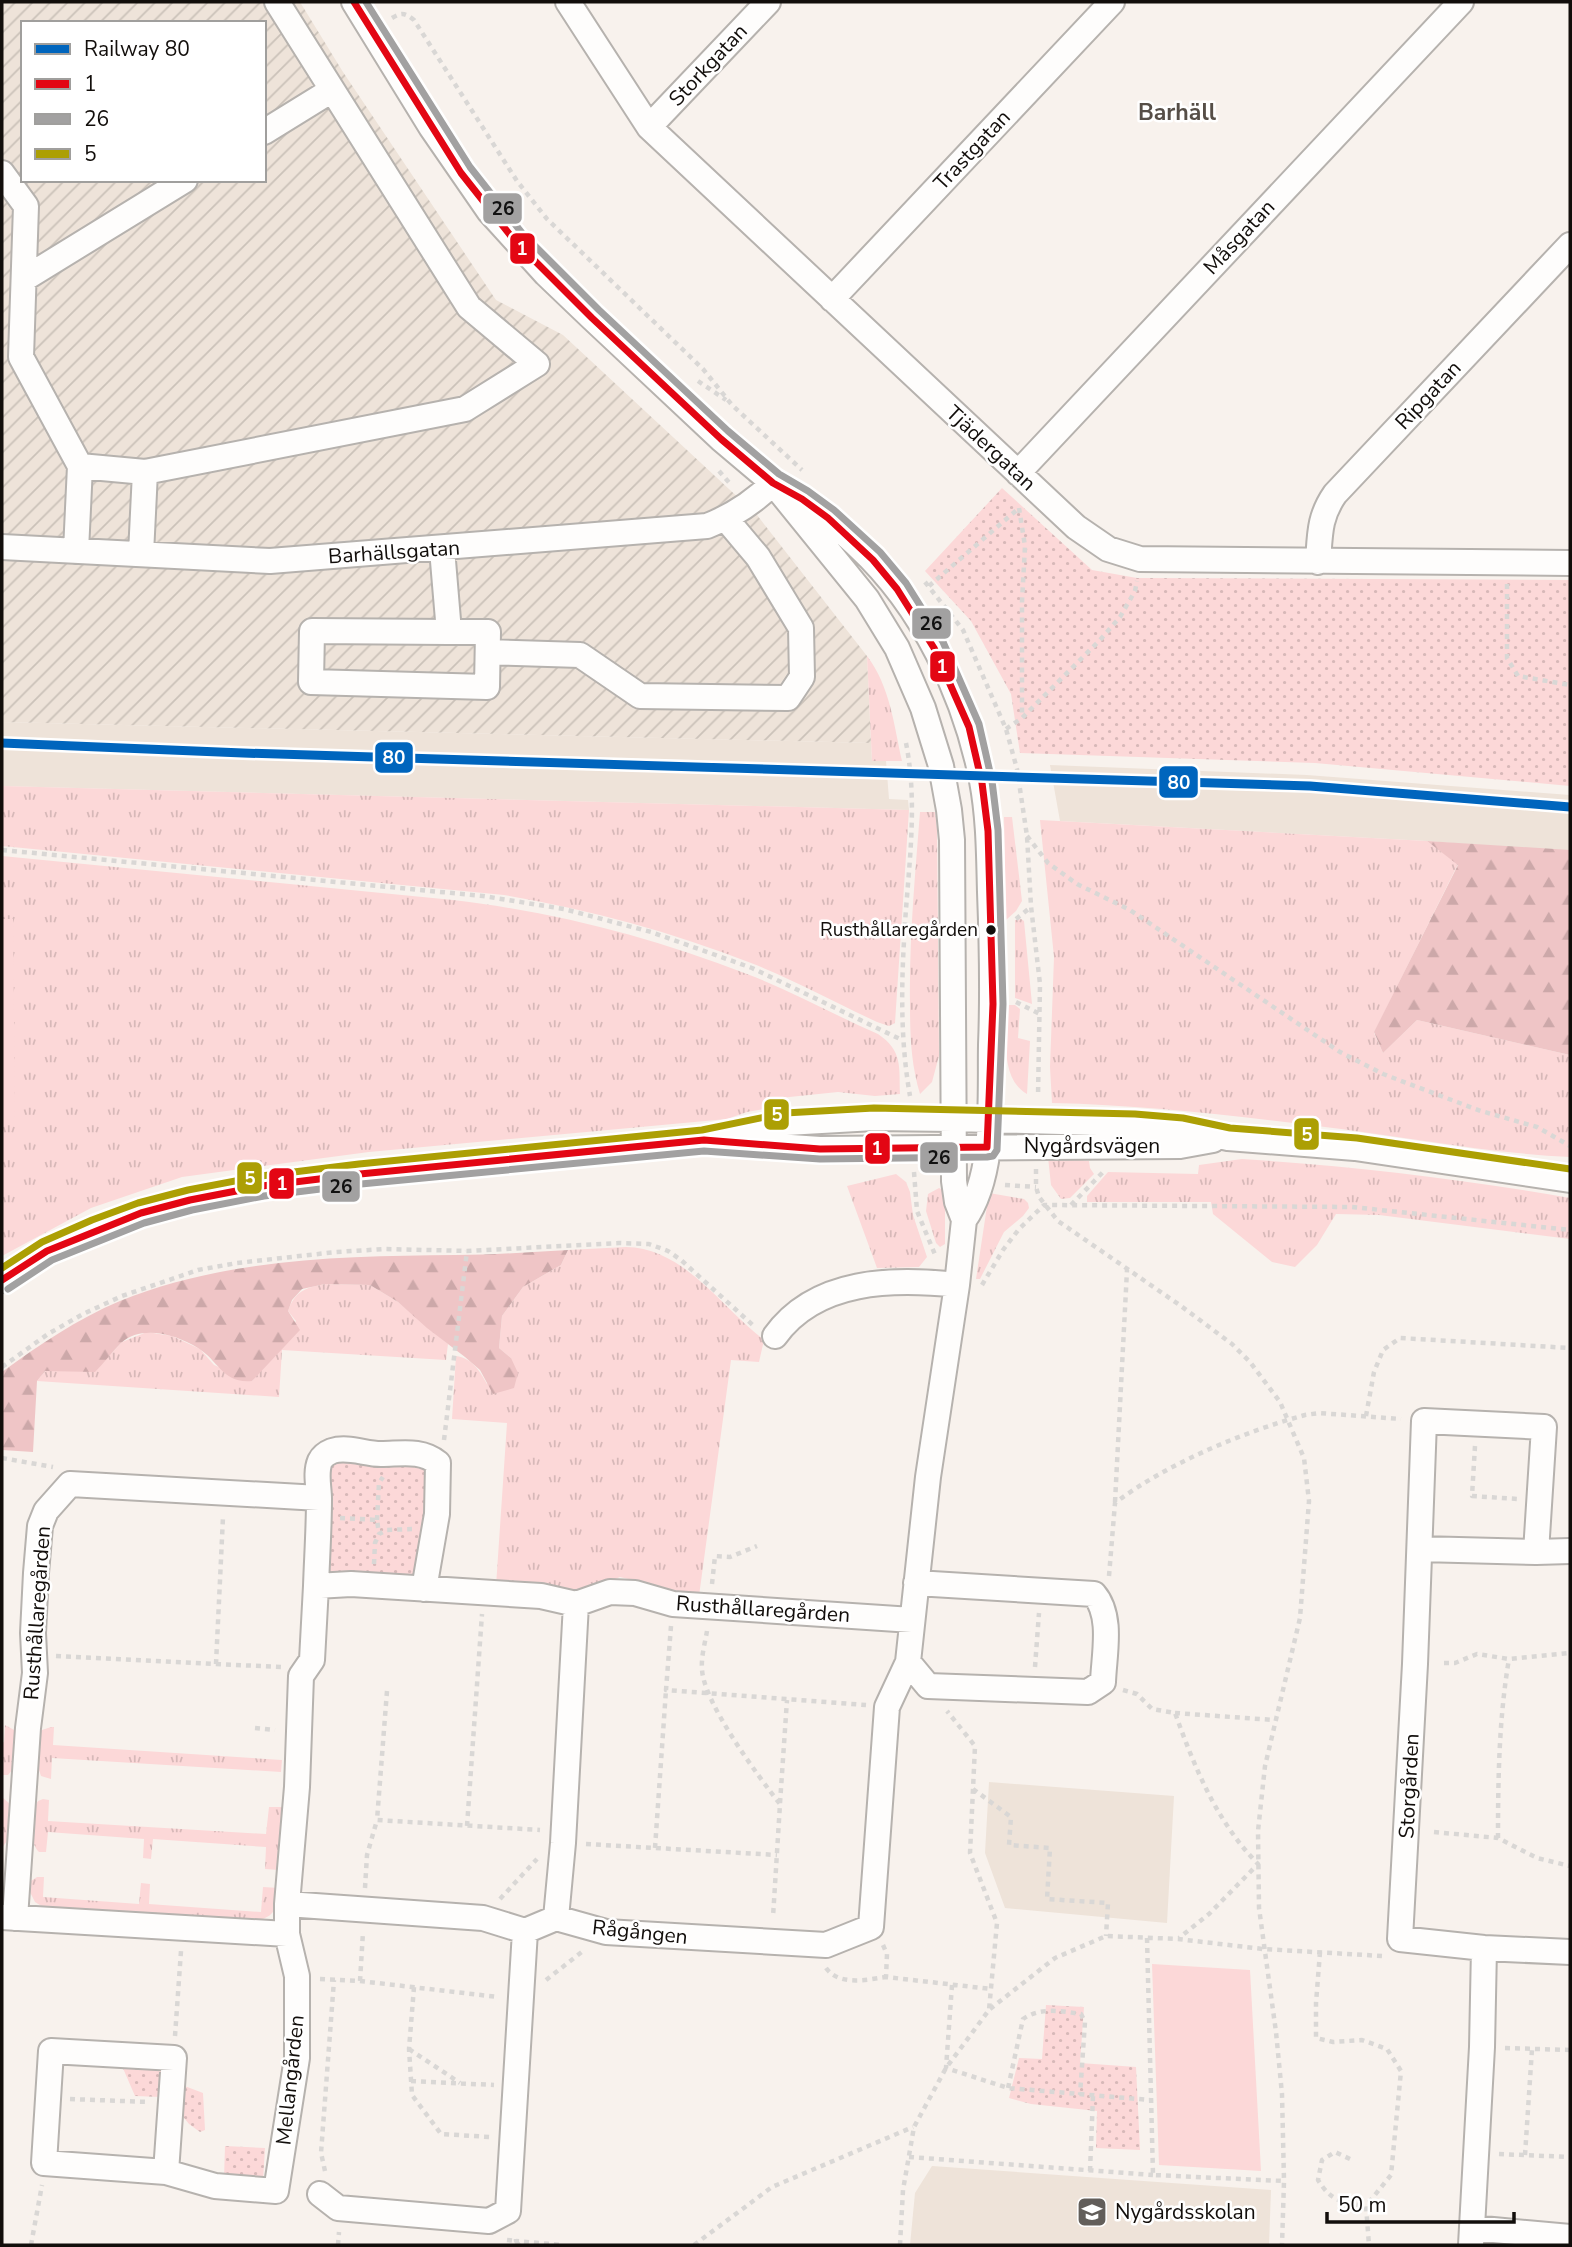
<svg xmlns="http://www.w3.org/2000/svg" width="1572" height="2247" font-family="'Nunito Sans',sans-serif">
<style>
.built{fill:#eee3d9}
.industrial{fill:url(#industrial-furrows);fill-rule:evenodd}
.grass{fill:url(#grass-tufts)}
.forest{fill:url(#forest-firs)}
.park{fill:url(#park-dots)}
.pitch{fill:#fcd8d8}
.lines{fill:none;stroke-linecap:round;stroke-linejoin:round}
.minor-casing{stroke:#b6b2ae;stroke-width:28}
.path{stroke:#d9d7d5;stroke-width:4.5;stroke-dasharray:5 5;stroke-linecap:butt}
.minor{stroke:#fefdfc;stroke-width:24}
.bus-1-casing{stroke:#fff;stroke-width:12}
.bus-2-casing{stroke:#fff;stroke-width:12}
.bus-3-casing{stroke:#fff;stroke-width:12}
.bus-1{stroke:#e30613;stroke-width:7}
.bus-2{stroke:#a2a1a1;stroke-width:7}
.bus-3{stroke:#ac9f04;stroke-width:7}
.rail-1-casing{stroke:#fff;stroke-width:14}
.rail-1{stroke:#0065bd;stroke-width:9}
.bus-dot{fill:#120e0b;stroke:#fff;stroke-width:2.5}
.labels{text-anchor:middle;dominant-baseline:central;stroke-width:5;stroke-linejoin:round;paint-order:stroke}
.bus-label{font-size:19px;fill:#120e0b;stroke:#fff;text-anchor:end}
.street-label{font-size:21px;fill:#120e0b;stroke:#fff}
.poi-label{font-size:21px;fill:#120e0b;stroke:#fff;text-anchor:start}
.neighbourhood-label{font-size:23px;font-weight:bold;fill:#564e47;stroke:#fff}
.line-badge{stroke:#fff;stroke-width:2.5}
.badge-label{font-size:19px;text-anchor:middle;font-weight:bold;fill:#fff}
.pale-badge-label{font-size:19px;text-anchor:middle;font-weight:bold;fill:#111}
</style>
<defs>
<pattern id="industrial-furrows" width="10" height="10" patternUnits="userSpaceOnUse" patternTransform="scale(1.75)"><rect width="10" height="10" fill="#eee3d9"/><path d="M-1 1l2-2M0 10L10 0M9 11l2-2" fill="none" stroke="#cbc2b9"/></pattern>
<pattern id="grass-tufts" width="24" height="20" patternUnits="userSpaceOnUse" patternTransform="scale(1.75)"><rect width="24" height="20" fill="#fcd8d8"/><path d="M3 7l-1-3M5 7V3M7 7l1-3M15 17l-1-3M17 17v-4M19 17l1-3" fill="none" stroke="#d7b8b8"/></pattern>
<pattern id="forest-firs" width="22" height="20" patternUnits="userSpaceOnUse" patternTransform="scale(1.75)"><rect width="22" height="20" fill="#efc5c6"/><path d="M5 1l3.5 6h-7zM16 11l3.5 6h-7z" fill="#cca8a9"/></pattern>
<pattern id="park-dots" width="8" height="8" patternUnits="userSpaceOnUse" patternTransform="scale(1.75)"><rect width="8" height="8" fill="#fcd8d8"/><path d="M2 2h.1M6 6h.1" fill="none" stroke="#d7b8b8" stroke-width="1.8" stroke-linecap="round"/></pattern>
</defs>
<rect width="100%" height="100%" fill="#f8f2ed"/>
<path class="built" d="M 2,722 L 871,743 L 872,761 L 886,761 L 889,799 L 908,800 L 909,810 L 2,786 Z
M 1050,765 L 1307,775 L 1570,795 L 1570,852 L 1427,841 L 1060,821 Z
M 989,1782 L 1174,1796 L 1167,1923 L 1005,1908 L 985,1853 Z
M 932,2166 L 1271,2190 L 1269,2245 L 910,2245 L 915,2193 Z"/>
<path class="industrial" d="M 2,2 L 300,2 L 343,72 L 496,300 L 563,335 L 757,515 L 867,656 L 871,743 L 2,722 ZM 23,23 L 264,23 L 264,180 L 23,180 Z"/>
<path class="grass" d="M 867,656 C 890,686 894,725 902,761 L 872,761 Z
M 2,786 L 909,810 L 895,1023 L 889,1026 L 877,1022 C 836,1003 794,980 751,963 C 672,932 588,909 504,895 L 2,846 Z
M 920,812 L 935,812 L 937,829 L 939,1056 L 932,1082 L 920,1094 C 911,1064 910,1036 910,1004 C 909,940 915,876 920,812 Z
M 1004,817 L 1012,817 L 1022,901 L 1016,911 L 1006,920 Z
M 1040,820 L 1427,841 L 1458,864 L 1374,1033 L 1383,1053 L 1417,1020 L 1570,1055 L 1570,1157 C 1485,1153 1401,1136 1317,1126 C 1229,1115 1140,1105 1052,1103 L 1050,1067 L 1054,957 Z
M 2,856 L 453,900 C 555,912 651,937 747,974 C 792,991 834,1015 878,1034 C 903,1051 899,1067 900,1094 L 875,1096 L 838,1092 L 770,1099 L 770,1108 L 747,1112 L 727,1119 L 369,1152 L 182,1177 L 91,1208 L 2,1256 Z
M 1021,919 L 1024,921 L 1032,1004 L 1015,998 L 1015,920 Z
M 1006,1005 L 1015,1005 L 1020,1009 L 1018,1038 L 1030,1041 L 1027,1094 C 999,1079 1007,1032 1006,1005 Z
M 1048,1157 L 1089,1161 L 1090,1168 L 1094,1174 L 1070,1198 L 1061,1199 L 1051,1185 Z
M 1242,1159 C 1352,1166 1462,1179 1570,1198 L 1570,1239 L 1379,1215 L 1336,1214 L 1317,1245 L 1295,1267 L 1272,1262 L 1213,1214 L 1211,1202 L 1087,1202 L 1087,1196 L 1108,1172 L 1198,1174 L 1199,1165 Z
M 896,1174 L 906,1182 L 910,1192 L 913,1215 L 927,1257 L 919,1267 L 877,1268 L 847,1186 Z
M 939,1188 L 945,1191 L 945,1244 L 940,1247 L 936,1243 L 926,1211 L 928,1194 Z
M 989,1193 L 1024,1199 L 1028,1203 L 1029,1208 L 1023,1216 L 1004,1232 L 980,1279 L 976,1279 Z
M 626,1247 C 684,1248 721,1307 764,1340 L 759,1362 L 731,1360 L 699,1596 L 666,1592 L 645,1583 L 620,1577 L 575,1595 L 496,1586 L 507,1423 L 452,1419 L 456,1356 C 472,1358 480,1371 487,1384 L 511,1358 L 499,1348 L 502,1316 L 523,1287 L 561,1265 L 568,1250 Z
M 325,1284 L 370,1285 L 398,1302 L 448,1344 L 446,1360 L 282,1350 L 279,1397 L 37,1381 L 45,1371 L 95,1371 L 122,1342 L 147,1332 L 172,1336 L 200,1349 L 214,1365 L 252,1381 L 296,1321 L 288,1311 C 295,1291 305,1288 325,1284 Z
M 5,1725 L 16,1731 L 13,1769 L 8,1775 L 2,1775 L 2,1743 L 4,1742 Z
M 51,1727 L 54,1727 L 53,1745 L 282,1760 L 281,1772 L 52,1758 L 51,1779 L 41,1776 L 37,1764 L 39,1734 L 42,1730 Z
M 2,1797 L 11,1805 L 9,1838 L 2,1848 Z
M 43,1799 L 49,1800 L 48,1821 L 266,1834 L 269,1807 L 284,1807 L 279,1870 L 265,1869 L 266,1847 L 153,1839 L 151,1859 L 143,1858 L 144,1839 L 48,1832 L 46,1852 L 39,1852 C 28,1842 30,1813 38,1801 Z
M 37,1877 L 44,1877 L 43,1897 L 139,1904 L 141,1883 L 150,1884 L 149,1904 L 261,1912 L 263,1887 L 279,1888 C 278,1903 277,1916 259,1920 L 43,1907 L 35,1902 L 29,1890 L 31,1881 Z"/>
<path class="forest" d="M 1427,841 L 1570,850 L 1570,1055 L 1417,1020 L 1383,1053 L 1374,1032 L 1458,865 Z
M 568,1250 L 561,1265 L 523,1287 L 502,1316 L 499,1348 L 511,1358 L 518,1373 L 514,1388 L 493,1394 L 480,1370 L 465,1357 L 427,1328 L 398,1302 L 370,1285 L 325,1284 L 302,1289 L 292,1300 L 288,1311 L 300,1330 L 252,1381 C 223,1384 219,1361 198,1348 C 177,1335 142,1324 121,1343 C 112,1352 104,1363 95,1372 L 45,1371 L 37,1381 L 33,1452 L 2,1450 L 2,1372 C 39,1345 77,1319 120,1301 C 227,1258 342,1256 456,1255 C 493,1255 530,1252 568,1250 Z"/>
<path class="park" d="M 1002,488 L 1092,570 L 1137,578 L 1570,580 L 1570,786 L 1315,763 L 1020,753 L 1011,694 L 971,621 L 925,571 Z
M 335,1458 L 413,1459 L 432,1472 L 419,1570 L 412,1578 L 337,1576 L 326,1569 L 328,1472 Z
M 1046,2005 L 1084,2007 L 1080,2063 L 1136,2067 L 1140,2150 L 1096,2148 L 1097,2111 L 1031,2104 L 1009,2098 L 1019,2058 L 1042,2059 Z
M 122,2066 L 162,2068 L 161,2097 L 135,2096 Z
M 182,2085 L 203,2093 L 205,2130 L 200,2132 L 189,2124 L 180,2113 Z
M 225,2146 L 265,2148 L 263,2181 L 224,2179 Z"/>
<path class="pitch" d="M 2,919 L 13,919 L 15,1119 L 2,1120 Z
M 1152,1964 L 1250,1970 L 1261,2171 L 1159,2165 Z"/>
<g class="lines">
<g class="minor-casing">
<path id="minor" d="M 354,2 L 431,127 L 489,211 L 546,274 L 592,318 L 721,439 L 773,483 L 867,599 L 897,648 L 923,708 L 941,766 L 949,810 L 952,840 L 954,1181 L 957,1202 L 964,1220 L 957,1285 L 928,1477 L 908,1662 L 928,1686 L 1088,1692 L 1103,1682 C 1104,1654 1113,1616 1094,1594 L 916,1583
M 568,2 L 649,127 L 1076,527 L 1108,549 L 1140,559 L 1570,563
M 649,127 L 768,2
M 264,132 L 332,90
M 2,173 L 26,206 L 21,357 L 80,466 L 145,472 L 465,409 L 537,364 L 469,307 L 277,2
M 24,279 L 185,180
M 832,299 L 1112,2
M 1018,473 L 1461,2
M 792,493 C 817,507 837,527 858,546 C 923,606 965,695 982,781 C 989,818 989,855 990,892 C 992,943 993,994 991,1045 C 990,1099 996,1175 964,1220
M 2,547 L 270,561 L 707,526 C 733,516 753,503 773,483
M 442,549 L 449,632 L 312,631 L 311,682 L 487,687 L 488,632 L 449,632
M 76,551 L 80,466
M 141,554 L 145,472
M 1318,562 C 1320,534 1319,517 1335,494 L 1570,245
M 488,652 L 580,655 L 640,696 L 788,698 L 802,677 L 801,628 L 758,557 L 726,519
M 732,1143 L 820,1149 L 1180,1146 L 1213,1140
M 2,1280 L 47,1251 L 96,1230 L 141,1213 L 190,1200 L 262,1186 L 360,1174 L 704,1140 L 786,1123 L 874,1118 L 953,1119 L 1134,1124 L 1182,1128 L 1228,1138 L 1355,1148 L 1570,1180
M 775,1336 C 816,1279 893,1278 957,1285
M 1420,1549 L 1536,1552 L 1544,1427 L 1424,1421 L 1415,1664 L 1400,1939 L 1484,1948 L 1570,1952
M 1536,1552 L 1570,1551
M 424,1589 L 437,1514 L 438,1463 C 421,1449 401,1454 381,1454 C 365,1454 348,1446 332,1451 C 327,1453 322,1457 320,1461 C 315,1473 319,1487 319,1499 C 319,1528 317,1557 316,1586 L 351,1584 L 541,1596 L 576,1604 L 610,1592 L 635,1593 L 673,1604 L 912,1620
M 287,1904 L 483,1918 L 525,1931 L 556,1918 L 606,1932 L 826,1945 L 871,1927 L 887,1707 L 908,1662
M 2,1917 L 287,1934
M 15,1918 L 28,1728 L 35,1673 L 33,1633 L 36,1573 L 40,1526 L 46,1511 L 70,1484 L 319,1498
M 556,1918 L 563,1843 L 576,1604
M 166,2172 L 174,2058 L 51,2051 L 44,2163 L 166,2172 L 215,2186 L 276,2191 L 297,2058 L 297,1976 L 287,1934 L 287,1904 L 297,1787 L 301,1676 L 312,1660 L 316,1586
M 320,2194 L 338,2208 L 489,2221 L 508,2211 L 525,1931
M 1472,2228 L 1570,2237
M 1471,2245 L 1482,2047 L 1484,1948"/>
</g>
<path class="path" d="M 392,18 C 402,12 405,13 414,20 L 517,181 L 547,219 L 703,369 L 732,405 L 802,470
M 698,381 L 726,400
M 719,471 L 732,486
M 1019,508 L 1025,546 L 1022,602 L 1022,717
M 925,582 L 963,630 L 1006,729 L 1017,769 L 1027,836 L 1031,906 L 1040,984 L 1038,1097
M 1507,584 L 1507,658 L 1518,676 L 1570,685
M 929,586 L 1019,508
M 1006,729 L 1022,718 L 1100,640 L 1120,617 L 1135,591 L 1137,581
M 906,743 C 919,809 907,875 904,941 C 901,993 901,1045 910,1096
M 1027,836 L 1048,863 L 1077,884 L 1130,910 L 1340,1052 L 1383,1074 L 1441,1096 L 1481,1111 L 1537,1127 L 1570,1146
M 2,850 L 483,896 L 564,909 L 651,932 L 752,968 L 902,1040
M 1016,919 L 1031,907
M 1016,1002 L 1040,1014
M 1036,1169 L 1036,1187 L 1039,1197 L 1058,1221 L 1181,1306 L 1232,1344 L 1250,1362 L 1280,1402 L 1304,1458 L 1309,1501 L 1300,1618 L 1265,1766 L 1258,1831 L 1259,1908 L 1276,2032 L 1282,2094 L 1284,2181 L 1282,2245
M 914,1172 L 917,1211 L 936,1257
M 1005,1185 L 1036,1187
M 1071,1205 L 1104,1171
M 982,1285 L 1003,1250 L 1019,1229 L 1044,1205 L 1352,1207 L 1570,1230
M 2,1367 L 48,1334 L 83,1314 L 122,1296 L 198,1270 L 237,1263 L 336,1252 L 386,1249 L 467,1251 L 619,1243 L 649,1244 L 668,1251 L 681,1260 L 755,1327
M 1366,1416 L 1374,1372 L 1383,1350 L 1400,1338 L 1570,1348
M 444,1440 L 467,1251
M 1475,1446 L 1472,1496 L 1518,1499
M 2,1458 L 53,1467
M 1115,1502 L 1127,1270
M 340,1518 L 377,1520 L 379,1534
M 377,1520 L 379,1483 L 383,1477
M 374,1564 L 375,1543 L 379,1534 L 387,1530 L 412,1529
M 1109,1576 L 1115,1503 C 1166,1464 1243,1432 1305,1415 L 1319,1413 L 1401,1419
M 712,1584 L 715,1556 L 730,1557 L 757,1546
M 671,1626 L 666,1690 L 866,1705
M 707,1631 C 705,1643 701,1657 702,1669 C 703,1702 758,1776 780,1804 L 773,1917
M 56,1656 L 216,1664 L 223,1517
M 1444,1663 L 1455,1663 L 1477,1654 L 1509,1659 L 1570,1653
M 216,1664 L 281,1667
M 1035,1667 L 1039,1613
M 1123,1690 L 1137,1694 L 1152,1709 L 1175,1713 C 1195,1768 1216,1821 1258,1864 L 1209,1914 L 1179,1938
M 387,1691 L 377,1820 L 540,1830
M 1175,1713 L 1274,1720
M 255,1728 L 275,1730
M 973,1789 L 1011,1817 L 1009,1845 L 1050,1848 L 1047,1899 L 1108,1903 L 1106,1936
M 780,1803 L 787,1700
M 467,1826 L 482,1614
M 1434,1832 L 1498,1838 L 1537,1858 L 1570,1866
M 1498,1838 C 1498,1779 1499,1717 1509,1659
M 586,1844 L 777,1855
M 655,1848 L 666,1690
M 365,1888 L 367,1855 L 377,1820
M 500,1899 L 537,1859
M 1147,1938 L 1153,2175 L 1284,2181
M 883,1945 L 887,1954 L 886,1977 L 991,1989
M 1320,1952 L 1316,2003 L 1316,2038 L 1333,2042 L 1362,2040 L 1387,2049 L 1401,2071 L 1391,2175 L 1366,2206 L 1369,2245
M 826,1968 C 839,1986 866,1980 886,1977
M 320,1979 L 360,1981 L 363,1932
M 546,1980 L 583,1951
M 360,1981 L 498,1997
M 952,1985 L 946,2068 L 1008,2088 L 1150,2100
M 414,1987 L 409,2049 L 412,2095 L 441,2134 L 490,2137
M 990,2009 L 1055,1958 L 1106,1936 L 1178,1939 L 1263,1949 L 1382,1956
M 175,2036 L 181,1951
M 1505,2048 L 1570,2050
M 409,2049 L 460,2083
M 411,2081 L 494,2085
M 1008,2088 L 1023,2019 C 1040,2007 1061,2011 1081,2014 L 1085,2022 L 1080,2095
M 70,2099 L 149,2102
M 1499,2154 L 1570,2157
M 1525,2155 L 1532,2049
M 909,2157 L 1153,2175
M 1350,2159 L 1335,2152 L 1322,2160 L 1318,2180 C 1331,2201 1342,2203 1366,2206
M 325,2171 L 321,2153 L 334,1980
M 1090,2171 L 1093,2096
M 516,2239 L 516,2241 L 562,2245
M 507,2240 L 516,2241 L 519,2245
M 31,2245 L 42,2185
M 338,2245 L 339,2232
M 694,2245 L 772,2187 L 913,2127
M 900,2245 L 903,2190 L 914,2127 L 946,2068 L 989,2010 L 997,1923 L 970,1853 L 975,1746 L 947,1711"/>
<use href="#minor" class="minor"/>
<g class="bus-1-casing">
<path id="bus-1" d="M 2,1280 L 47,1251 L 141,1213 L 190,1200 L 262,1186 L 360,1174 L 704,1140 L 820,1149 L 987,1147 L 993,1004 L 988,831 L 982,783 L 969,727 L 934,648 L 897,589 L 873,560 L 828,518 L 802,499 L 773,483 L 721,439 L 592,318 L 514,240 L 461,173 L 354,2"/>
</g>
<g class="bus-2-casing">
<path id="bus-2" d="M 8,1289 L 52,1260 L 144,1223 L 192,1210 L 264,1196 L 361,1184 L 704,1151 L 820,1159 L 987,1157 L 993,1156 L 997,1150 L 1003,1004 L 998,830 L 992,781 L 979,724 L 943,642 L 906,583 L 880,552 L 834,510 L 808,491 L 779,474 L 728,431 L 599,310 L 522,233 L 470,167 L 366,2"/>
</g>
<g class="bus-3-casing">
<path id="bus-3" d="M 2,1268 L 42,1242 L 92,1220 L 138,1203 L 188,1190 L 261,1176 L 359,1164 L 702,1130 L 785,1113 L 874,1108 L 1135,1114 L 1183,1118 L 1230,1128 L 1357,1138 L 1570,1169"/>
</g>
<use href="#bus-1" class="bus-1"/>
<use href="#bus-2" class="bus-2"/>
<use href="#bus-3" class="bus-3"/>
<g class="rail-1-casing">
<path id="rail-1" d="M 2,743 L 243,753 L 1310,786 L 1570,807"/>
</g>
<use href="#rail-1" class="rail-1"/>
</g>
<defs>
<g id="school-square" transform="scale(1.575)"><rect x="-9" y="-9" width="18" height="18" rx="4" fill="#625e5a" stroke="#fff"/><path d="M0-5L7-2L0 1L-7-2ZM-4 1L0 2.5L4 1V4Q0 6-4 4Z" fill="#fff"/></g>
</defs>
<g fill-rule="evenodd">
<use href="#school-square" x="1092" y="2212"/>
</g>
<circle class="bus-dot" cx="991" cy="930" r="6"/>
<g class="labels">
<g class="bus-label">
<text x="978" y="930">Rusthållaregården</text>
</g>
<g class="street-label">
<text transform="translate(708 65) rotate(-47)">Storkgatan</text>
<text transform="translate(972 150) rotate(-47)">Trastgatan</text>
<text transform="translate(1239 237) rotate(-47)">Måsgatan</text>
<text transform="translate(1428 395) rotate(-47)">Ripgatan</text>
<text transform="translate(991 448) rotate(43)">Tjädergatan</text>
<text transform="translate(394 552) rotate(-4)">Barhällsgatan</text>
<text x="1092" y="1146">Nygårdsvägen</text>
<text transform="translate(763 1609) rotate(4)">Rusthållaregården</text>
<text transform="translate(37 1613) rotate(-86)">Rusthållaregården</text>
<text transform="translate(1409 1786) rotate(-87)">Storgården</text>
<text transform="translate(640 1932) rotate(6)">Rågången</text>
<text transform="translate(290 2080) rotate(-84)">Mellangården</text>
</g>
<g class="poi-label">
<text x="1115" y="2212">Nygårdsskolan</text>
</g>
<g class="neighbourhood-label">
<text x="1177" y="112">Barhäll</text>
</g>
</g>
<g class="line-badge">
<rect x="482" y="192" width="41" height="33" rx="7" fill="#a2a1a1"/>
<rect x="509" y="232" width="27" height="33" rx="7" fill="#e30613"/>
<rect x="911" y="607" width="41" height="33" rx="7" fill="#a2a1a1"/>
<rect x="929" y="650" width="27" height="33" rx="7" fill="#e30613"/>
<rect x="374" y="741" width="40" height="33" rx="7" fill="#0065bd"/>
<rect x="1158" y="765" width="41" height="34" rx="7" fill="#0065bd"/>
<rect x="763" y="1098" width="27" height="33" rx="7" fill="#ac9f04"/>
<rect x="1293" y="1117" width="27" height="34" rx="7" fill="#ac9f04"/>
<rect x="864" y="1132" width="27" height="33" rx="7" fill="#e30613"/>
<rect x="919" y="1141" width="40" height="33" rx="7" fill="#a2a1a1"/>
<rect x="236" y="1161" width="27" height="34" rx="7" fill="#ac9f04"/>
<rect x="268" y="1167" width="27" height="33" rx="7" fill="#e30613"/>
<rect x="321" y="1170" width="40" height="33" rx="7" fill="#a2a1a1"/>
</g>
<g class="badge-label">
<text x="522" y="255">1</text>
<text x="942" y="673">1</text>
<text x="394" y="764">80</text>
<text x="1179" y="789">80</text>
<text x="777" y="1121">5</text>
<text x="1307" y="1141">5</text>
<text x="877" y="1155">1</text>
<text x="250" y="1185">5</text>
<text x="282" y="1190">1</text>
</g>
<g class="pale-badge-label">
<text x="503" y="215">26</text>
<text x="931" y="630">26</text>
<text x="939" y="1164">26</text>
<text x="341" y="1193">26</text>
</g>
<rect width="1572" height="2247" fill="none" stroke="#120e0b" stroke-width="7"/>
<rect x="21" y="21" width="245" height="161" fill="#ffffff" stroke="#a09f9d" stroke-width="2"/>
<rect x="35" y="44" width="35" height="10" fill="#0065bd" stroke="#a09f9d" stroke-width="2"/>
<text x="84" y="56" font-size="21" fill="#120e0b">Railway 80</text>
<rect x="35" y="79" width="35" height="10" fill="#e30613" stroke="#a09f9d" stroke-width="2"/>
<text x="84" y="91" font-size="21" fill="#120e0b">1</text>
<rect x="35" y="114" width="35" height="10" fill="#a2a1a1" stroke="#a09f9d" stroke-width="2"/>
<text x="84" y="126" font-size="21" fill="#120e0b">26</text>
<rect x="35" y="149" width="35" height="10" fill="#ac9f04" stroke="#a09f9d" stroke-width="2"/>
<text x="84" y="161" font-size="21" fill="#120e0b">5</text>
<path d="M1327 2212v10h187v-10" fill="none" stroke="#120e0b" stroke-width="3.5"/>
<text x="1338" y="2212" font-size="21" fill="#120e0b" stroke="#ffffff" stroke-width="5" paint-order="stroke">50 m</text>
</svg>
